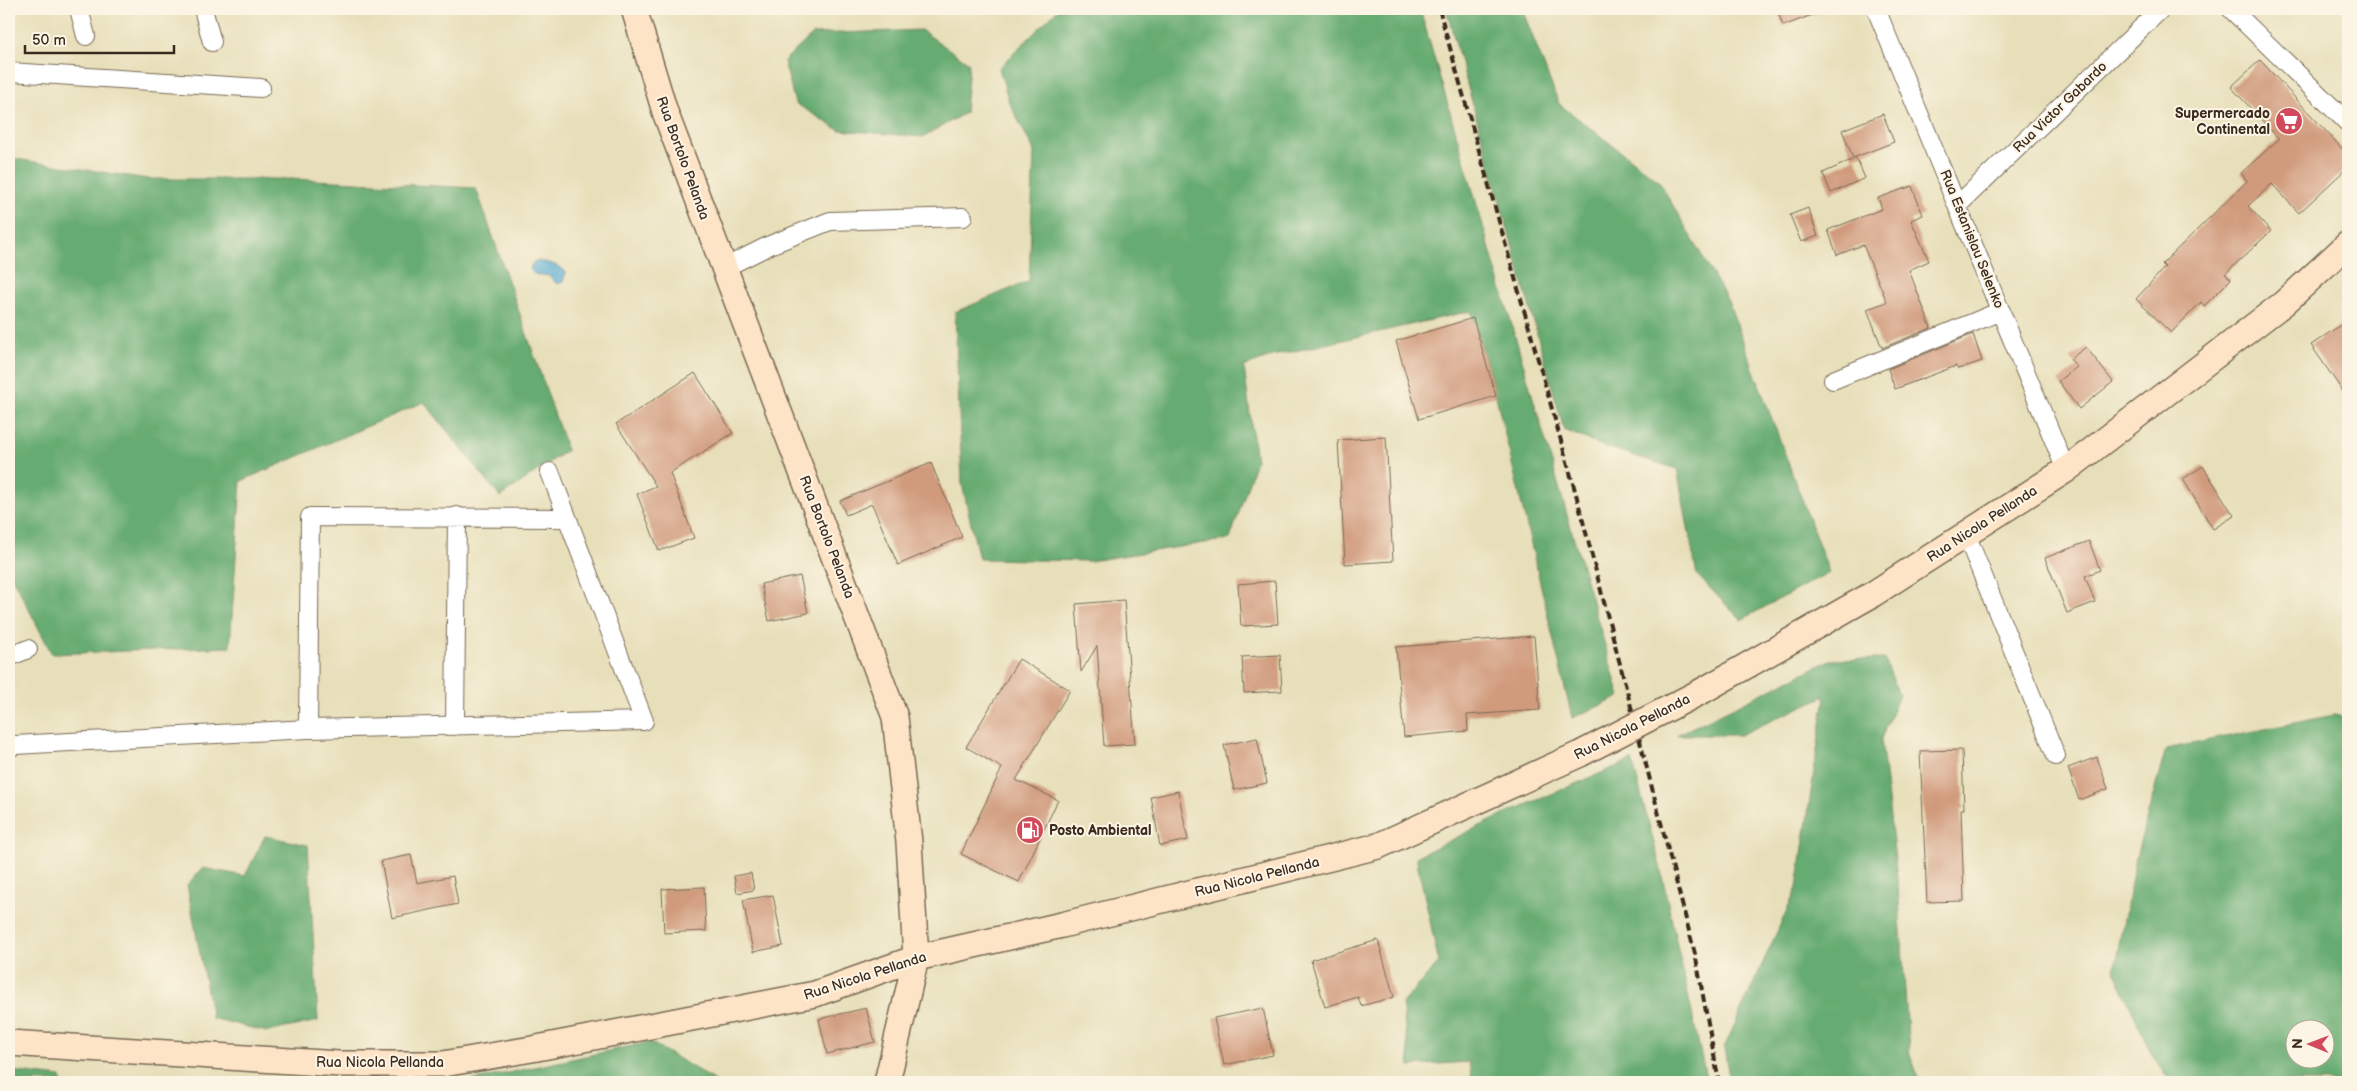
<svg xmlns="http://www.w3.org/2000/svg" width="2357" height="1091" font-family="'Balsamiq Sans',sans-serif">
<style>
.forest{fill:#66ab71;stroke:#506a48;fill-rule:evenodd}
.water{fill:#54acd1;stroke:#486b78}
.building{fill:#d09a7c}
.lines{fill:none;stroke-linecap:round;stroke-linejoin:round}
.street-casing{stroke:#776954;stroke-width:20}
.secondary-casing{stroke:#776954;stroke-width:28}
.street{stroke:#fff;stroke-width:18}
.secondary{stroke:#fee4c6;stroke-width:25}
.rail{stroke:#3b2a1e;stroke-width:4;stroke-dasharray:8 4;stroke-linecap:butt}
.secondary-bridge-casing{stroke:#776954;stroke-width:28;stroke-linecap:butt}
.secondary-bridge{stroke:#fee4c6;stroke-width:25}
.labels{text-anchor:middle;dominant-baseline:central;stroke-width:4;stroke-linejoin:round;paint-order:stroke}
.street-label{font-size:14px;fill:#3b2a1e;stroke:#fcf5e5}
.poi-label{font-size:14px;font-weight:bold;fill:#3b2a1e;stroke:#fcf5e5;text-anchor:end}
</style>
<rect width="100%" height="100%" fill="#fcf5e5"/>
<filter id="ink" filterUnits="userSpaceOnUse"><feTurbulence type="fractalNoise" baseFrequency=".02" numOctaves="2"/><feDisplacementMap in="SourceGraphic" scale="10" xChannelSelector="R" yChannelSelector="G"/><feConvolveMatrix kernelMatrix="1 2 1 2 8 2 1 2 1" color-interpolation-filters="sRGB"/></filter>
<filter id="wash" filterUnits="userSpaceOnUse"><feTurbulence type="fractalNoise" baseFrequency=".0096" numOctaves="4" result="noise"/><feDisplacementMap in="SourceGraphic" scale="20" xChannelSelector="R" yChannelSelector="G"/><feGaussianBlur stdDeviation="1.12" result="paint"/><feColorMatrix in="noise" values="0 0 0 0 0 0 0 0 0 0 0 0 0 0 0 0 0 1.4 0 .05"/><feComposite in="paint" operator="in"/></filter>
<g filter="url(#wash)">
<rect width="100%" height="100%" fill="#e7dfb9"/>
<path class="forest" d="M 1058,9 L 1420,9 L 1620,697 L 1572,718 L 1496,396 L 1471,311 L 1273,356 L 1244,367 L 1256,461 L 1230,539 L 1090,561 L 979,559 L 962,484 L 955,312 L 1029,281 L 1034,151 L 1009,102 L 999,68 Z
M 1446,9 L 1522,9 L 1559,104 L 1659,181 L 1728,301 L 1829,572 L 1741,620 L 1697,575 L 1677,469 L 1603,446 L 1564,430 Z
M 921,30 L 969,63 L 965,113 L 923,137 L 839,130 L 795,103 L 784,61 L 813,34 Z
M 9,158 L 148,179 L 294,179 L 476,188 L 567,450 L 500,497 L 424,402 L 241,481 L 230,647 L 52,654 L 9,571 Z
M 1885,659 L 1899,695 L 1881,739 L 1898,886 L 1909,1051 L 1920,1082 L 1730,1082 L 1724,1048 L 1797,888 L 1825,696 L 1740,735 L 1677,735 L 1830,660 Z
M 2334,715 L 2348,718 L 2348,1082 L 2170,1082 L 2151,1053 L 2114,970 L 2136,857 L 2166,749 ZM 2324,1028 L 2324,1058 L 2294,1058 L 2294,1028 Z
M 1632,760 L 1660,866 L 1707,1082 L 1472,1082 L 1469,1062 L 1410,1066 L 1402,1003 L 1439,963 L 1416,857 L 1509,812 Z
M 265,836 L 308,845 L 318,1021 L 267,1032 L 212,1018 L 187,885 L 203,868 L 245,876 Z
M 650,1042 L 714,1080 L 714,1082 L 466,1082 Z
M 9,1071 L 61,1077 L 62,1082 L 9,1082 Z"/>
<path class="water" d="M 535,261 C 545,261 559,265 566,272 L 563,282 L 557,284 L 549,276 C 540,274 533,278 530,267 Z"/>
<g id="blocks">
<path class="building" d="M 1777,9 L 1825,9 L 1825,10 L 1783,26 Z
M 2260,60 L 2348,155 L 2348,167 L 2299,213 L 2272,184 L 2248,206 L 2271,231 L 2225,274 L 2231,279 L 2204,306 L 2201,302 L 2171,333 L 2136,299 L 2165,267 L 2162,264 L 2247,181 L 2241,173 L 2279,139 L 2231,87 Z
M 1883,114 L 1894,142 L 1853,158 L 1842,130 Z
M 1856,158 L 1865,178 L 1831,193 L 1823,173 Z
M 1912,186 L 1923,215 L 1911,220 L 1929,261 L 1909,270 L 1931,328 L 1882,348 L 1867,309 L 1887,302 L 1863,245 L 1837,255 L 1828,230 L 1882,209 L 1878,198 Z
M 1808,208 L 1818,236 L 1801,242 L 1790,215 Z
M 1473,318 L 1496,396 L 1419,419 L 1396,341 Z
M 2348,320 L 2348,399 L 2311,345 Z
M 1973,334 L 1982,361 L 1958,369 L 1956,366 L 1895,389 L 1888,369 Z
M 2086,347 L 2113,382 L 2079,409 L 2058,381 L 2077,367 L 2070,359 Z
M 695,373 L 733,433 L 670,473 L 694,538 L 659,551 L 637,494 L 656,486 L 616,424 Z
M 1386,437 L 1393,561 L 1345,564 L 1338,440 Z
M 931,463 L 962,537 L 898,565 L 872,504 L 846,515 L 840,501 Z
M 2203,466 L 2234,516 L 2213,529 L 2183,479 Z
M 2089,541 L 2100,570 L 2085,576 L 2095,602 L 2067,613 L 2045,558 Z
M 800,576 L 808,613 L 769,621 L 761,584 Z
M 1275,581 L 1278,624 L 1241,626 L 1238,584 Z
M 1124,600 L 1135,744 L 1104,746 L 1097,646 L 1081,672 L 1076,604 Z
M 1534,636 L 1540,710 L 1467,715 L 1468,731 L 1404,737 L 1396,647 Z
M 1280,655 L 1282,691 L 1244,693 L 1242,657 Z
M 1019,659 L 1070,690 L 1016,780 L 1058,800 L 1019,882 L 961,854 L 1002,768 L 966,747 Z
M 1257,738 L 1267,783 L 1234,790 L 1224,745 Z
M 1962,750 L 1964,809 L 1961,809 L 1964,901 L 1927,902 L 1920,751 Z
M 2097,757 L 2108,789 L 2079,800 L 2068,768 Z
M 1178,791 L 1188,840 L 1160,846 L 1151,797 Z
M 411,855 L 417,883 L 453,876 L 458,904 L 392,918 L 381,861 Z
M 751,873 L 754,890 L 737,893 L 734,876 Z
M 704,887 L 706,931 L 664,933 L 662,889 Z
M 773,895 L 783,946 L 753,952 L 743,900 Z
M 1378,940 L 1394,997 L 1361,1006 L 1358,997 L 1325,1007 L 1311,960 Z
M 866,1008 L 875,1042 L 827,1054 L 819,1019 Z
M 1263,1008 L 1273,1055 L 1224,1065 L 1214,1018 Z"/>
</g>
</g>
<g filter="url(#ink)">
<use href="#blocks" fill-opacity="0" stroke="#776954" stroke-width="1"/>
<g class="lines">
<g class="street-casing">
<path id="street" d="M 79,9 L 86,36
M 203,9 L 212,42
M 1876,9 L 2066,470
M 2231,9 L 2348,123
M 9,72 L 261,88
M 1958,205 L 2161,9
M 724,268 L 770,245 L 830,221 L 963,217
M 1833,380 L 2001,311
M 1966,534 L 2056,756
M 9,657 L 28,649
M 455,726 L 457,516
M 308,729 L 310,517 L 567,518
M 9,748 L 15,745 L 308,729 L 644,721 L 550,472"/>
</g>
<g class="secondary-casing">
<path id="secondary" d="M 634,9 L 665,112 L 895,717 L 909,842 L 916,958 L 887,1082
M 1704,690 L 1873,594 L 2066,470 L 2284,303 L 2348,244
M 9,1043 L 339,1064 L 443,1064 L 532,1049 L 815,994 L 916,958 L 1062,925 L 1378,846 L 1580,754"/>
</g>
<use href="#street" class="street"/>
<use href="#secondary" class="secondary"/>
<path class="rail" d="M 1439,9 L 1576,494 L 1696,958 L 1719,1082"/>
<g class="secondary-bridge-casing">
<path id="secondary-bridge" d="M 1580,754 L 1704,690"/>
</g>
<use href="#secondary-bridge" class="secondary-bridge"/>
</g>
</g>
<defs>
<g id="supermarket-disc" transform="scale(1.4375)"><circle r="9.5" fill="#d1495b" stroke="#fcf5e5"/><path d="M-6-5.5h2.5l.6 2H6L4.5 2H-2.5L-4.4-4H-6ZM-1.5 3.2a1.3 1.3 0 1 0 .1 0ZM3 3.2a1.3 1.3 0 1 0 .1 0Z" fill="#fff"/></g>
<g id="fuel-disc" transform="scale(1.4375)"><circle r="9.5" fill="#d1495b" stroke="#fcf5e5"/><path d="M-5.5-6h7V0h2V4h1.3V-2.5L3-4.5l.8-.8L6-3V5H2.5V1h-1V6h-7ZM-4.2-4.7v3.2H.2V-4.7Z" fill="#fff"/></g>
</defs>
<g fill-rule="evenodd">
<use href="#supermarket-disc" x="2289" y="121"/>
<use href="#fuel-disc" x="1030" y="830"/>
</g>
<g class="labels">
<g class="street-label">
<text transform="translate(2060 107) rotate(-44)">Rua Victor Gabardo</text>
<text transform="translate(683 158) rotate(70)">Rua Bortolo Pelanda</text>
<text transform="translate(1972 239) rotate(68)">Rua Estanislau Selenko</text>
<text transform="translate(1982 524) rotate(-33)">Rua Nicola Pellanda</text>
<text transform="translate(827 537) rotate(69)">Rua Bortolo Pelanda</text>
<text transform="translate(1632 727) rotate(-27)">Rua Nicola Pellanda</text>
<text transform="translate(1257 877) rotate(-14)">Rua Nicola Pellanda</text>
<text transform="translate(865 976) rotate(-18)">Rua Nicola Pellanda</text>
<text x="380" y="1062">Rua Nicola Pellanda</text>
</g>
<g class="poi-label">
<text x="2270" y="113">Supermercado<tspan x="2270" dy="16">Continental</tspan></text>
<text x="1049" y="830" text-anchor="start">Posto Ambiental</text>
</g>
</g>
<rect width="2357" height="1091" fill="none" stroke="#fcf5e5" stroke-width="30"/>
<g transform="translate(2310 1044) rotate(271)"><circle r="24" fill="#fcf5e5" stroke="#afa495"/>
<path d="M0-4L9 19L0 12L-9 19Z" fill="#d1495b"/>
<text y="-8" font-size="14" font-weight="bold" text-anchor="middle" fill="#3b2a1e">N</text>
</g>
<path d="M25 45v8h149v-8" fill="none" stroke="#3b2a1e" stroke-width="2.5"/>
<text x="32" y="45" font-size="15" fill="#3b2a1e" stroke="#fcf5e5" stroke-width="4" paint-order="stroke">50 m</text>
</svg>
